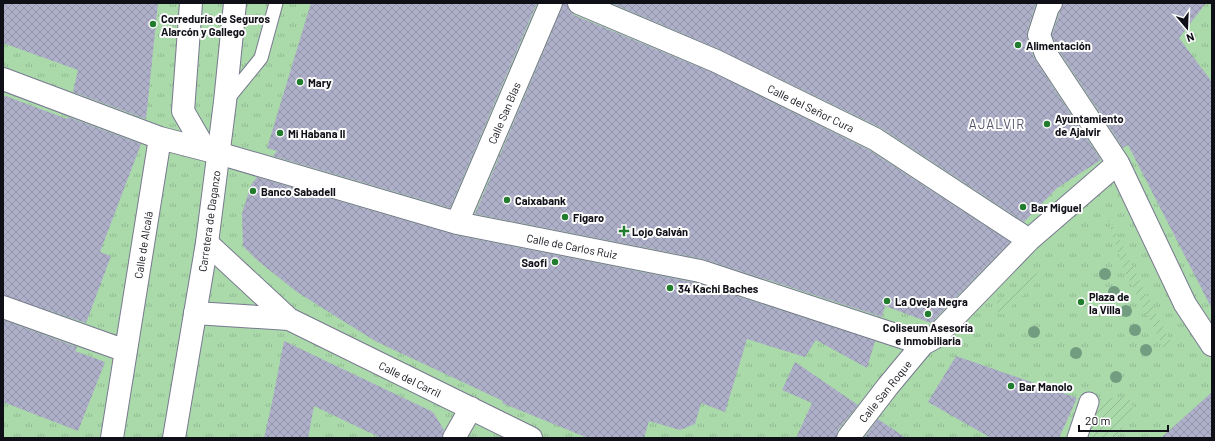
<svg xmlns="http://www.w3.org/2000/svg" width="1215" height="441" font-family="Barlow,sans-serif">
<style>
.grass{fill:url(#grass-tufts)}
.garden{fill:url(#garden-furrows)}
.building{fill:url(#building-cross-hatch)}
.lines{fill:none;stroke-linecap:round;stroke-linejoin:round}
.service-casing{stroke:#787990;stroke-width:15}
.pedestrian-casing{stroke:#787990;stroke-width:21}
.minor-casing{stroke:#787990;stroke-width:24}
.tertiary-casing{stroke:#787990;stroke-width:24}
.service{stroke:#fff;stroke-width:13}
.pedestrian{stroke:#fff;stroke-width:19}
.minor{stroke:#fff;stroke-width:22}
.tertiary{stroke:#fff;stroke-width:22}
.tree{fill:#739d81}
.poi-dot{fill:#217d2d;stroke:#fdfdfd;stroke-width:1.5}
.labels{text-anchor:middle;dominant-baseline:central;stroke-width:4;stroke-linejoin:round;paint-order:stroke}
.poi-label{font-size:11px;font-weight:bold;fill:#0f0f17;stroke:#fdfdfd;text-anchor:start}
.street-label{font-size:11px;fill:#0f0f17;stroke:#fdfdfd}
.quarter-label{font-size:13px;letter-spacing:1px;fill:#525369;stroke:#fdfdfd}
</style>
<defs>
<pattern id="grass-tufts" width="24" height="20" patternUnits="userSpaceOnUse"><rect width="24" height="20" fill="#aad9aa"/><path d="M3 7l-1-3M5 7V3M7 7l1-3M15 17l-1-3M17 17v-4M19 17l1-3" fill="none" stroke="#91b992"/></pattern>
<pattern id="garden-furrows" width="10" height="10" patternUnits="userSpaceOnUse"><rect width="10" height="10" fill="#aad9aa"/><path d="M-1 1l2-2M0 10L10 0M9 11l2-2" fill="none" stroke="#91b992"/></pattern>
<pattern id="building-cross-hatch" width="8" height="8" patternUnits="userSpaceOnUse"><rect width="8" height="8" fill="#aeafc8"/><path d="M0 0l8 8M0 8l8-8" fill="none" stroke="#9495ab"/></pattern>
</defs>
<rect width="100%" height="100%" fill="#edeefe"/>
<path class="grass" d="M 3,3 L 1212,3 L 1212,438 L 3,438 Z"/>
<path class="garden" d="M 1106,213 L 1171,343 L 1164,348 L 1123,268 Z
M 1044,268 L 1047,273 L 1002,315 L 998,312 L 997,302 Z
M 1128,396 L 1133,406 L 1117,438 L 1084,438 L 1100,399 Z"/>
<path class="building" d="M 3,3 L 158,3 L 146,119 L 73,92 L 78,70 L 3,43 Z
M 311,3 L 537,3 L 450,208 L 273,156 L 277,151 L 267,148 Z
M 563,3 L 567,3 L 569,10 L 574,15 L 711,72 L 869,150 L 1010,242 L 931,323 L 885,306 L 882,317 L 703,259 L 475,214 L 562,8 Z
M 611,3 L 1036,3 L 1027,32 L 1027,39 L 1034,58 L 1101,160 L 1057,188 L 1024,222 L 881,128 L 721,50 Z
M 1063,3 L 1206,3 L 1179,38 L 1212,82 L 1212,309 L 1128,145 L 1123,148 L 1057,48 L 1052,35 Z
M 3,95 L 67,119 L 68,117 L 141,144 L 100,252 L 111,256 L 86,323 L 3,295 Z
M 257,177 L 455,235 L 697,283 L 875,341 L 867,368 L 816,340 L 805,357 L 747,339 L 725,412 L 701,403 L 695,424 L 680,430 L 649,421 L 644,438 L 588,438 L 502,403 L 503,401 L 375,341 L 297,292 L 258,261 L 243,246 L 242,213 L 251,185 Z
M 3,320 L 77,347 L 75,351 L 105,362 L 78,431 L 3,402 Z
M 284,341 L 433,412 L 444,430 L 442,438 L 381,438 L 314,406 L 308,438 L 264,438 L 272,403 Z
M 956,356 L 1077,398 L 1059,438 L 991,438 L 928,402 Z
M 795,362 L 858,405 L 838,430 L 836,438 L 796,438 L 812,403 L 782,390 Z
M 1212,392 L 1212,438 L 1161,438 Z
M 878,419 L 906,438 L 864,438 Z"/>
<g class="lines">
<g class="service-casing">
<path id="service" d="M 226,101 L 261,58 L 276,3"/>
</g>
<g class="pedestrian-casing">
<path id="pedestrian" d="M 1077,438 L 1089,402"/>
</g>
<g class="minor-casing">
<path id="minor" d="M 191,3 L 183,111 L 205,149
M 579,3 L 716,61 L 875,139 L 1029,240
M 1051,3 L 1048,7 L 1039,35 L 1046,54 L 1118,163 L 1185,304 L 1212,345
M 3,79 L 160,138 L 218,153 L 457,223 L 700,271 L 923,344
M 457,223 L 551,3
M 207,243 L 289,319 L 531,438
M 3,307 L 126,351
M 195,313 L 289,319
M 112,438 L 160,138
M 454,438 L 471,408
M 848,438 L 888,386 L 923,344 L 934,338 L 1029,240 L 1118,163"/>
</g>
<g class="tertiary-casing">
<path id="tertiary" d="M 174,438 L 207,243 L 225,102 L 235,3"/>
</g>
<use href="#service" class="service"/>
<use href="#pedestrian" class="pedestrian"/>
<use href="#minor" class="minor"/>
<use href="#tertiary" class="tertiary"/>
</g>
<g class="tree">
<circle cx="1105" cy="274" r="6"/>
<circle cx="1114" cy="292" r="6"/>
<circle cx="1126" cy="311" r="6"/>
<circle cx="1135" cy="330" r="6"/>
<circle cx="1034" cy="332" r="6"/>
<circle cx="1146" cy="350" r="6"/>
<circle cx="1076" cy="353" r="6"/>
<circle cx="1116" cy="377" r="6"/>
</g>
<g class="poi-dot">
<circle cx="153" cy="24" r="4"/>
<circle cx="1018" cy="45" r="4"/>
<circle cx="300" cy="82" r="4"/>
<circle cx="1047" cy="124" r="4"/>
<circle cx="280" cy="133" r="4"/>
<circle cx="253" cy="191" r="4"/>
<circle cx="507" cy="200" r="4"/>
<circle cx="1023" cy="207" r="4"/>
<circle cx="565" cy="217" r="4"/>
<path d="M622 225h4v4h4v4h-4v4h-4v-4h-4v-4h4z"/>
<circle cx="555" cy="262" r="4"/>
<circle cx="670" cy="288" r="4"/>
<circle cx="887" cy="301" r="4"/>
<circle cx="1081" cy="302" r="4"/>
<circle cx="928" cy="314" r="4"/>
<circle cx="1011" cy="386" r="4"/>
</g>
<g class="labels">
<g class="poi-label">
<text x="161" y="18">Correduría de Seguros<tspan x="161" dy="13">Alarcón y Gallego</tspan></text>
<text x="1026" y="45">Alimentación</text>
<text x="308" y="82">Mary</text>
<text x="1055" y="118">Ayuntamiento<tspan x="1055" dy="13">de Ajalvir</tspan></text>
<text x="288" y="133">Mi Habana II</text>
<text x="261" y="191">Banco Sabadell</text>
<text x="515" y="200">Caixabank</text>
<text x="1031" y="207">Bar Miguel</text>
<text x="573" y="217">Figaro</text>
<text x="632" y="231">Lojo Galván</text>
<text x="547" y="262" text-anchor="end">Saofi</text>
<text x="678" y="288">34 Kachi Baches</text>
<text x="1089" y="296">Plaza de<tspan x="1089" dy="13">la Villa</tspan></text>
<text x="895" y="301">La Oveja Negra</text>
<text x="928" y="327" text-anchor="middle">Coliseum Asesoría<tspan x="928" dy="13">e Inmobiliaria</tspan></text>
<text x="1019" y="386">Bar Manolo</text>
</g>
<g class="street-label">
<text transform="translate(811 108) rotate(26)">Calle del Señor Cura</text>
<text transform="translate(504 113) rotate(-67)">Calle San Blas</text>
<text transform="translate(209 221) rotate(-82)">Carretera de Daganzo</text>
<text transform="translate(143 245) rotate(-81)">Calle de Alcalá</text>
<text transform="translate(572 246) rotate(11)">Calle de Carlos Ruiz</text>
<text transform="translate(410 379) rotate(26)">Calle del Carril</text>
<text transform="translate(885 391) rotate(-51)">Calle San Roque</text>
</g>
<g class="quarter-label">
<text x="997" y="124">AJALVIR</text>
</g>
</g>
<rect width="1215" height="441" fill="none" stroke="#0f0f17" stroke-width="8"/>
<g transform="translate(1187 28) rotate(161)" stroke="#fdfdfd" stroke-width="3" paint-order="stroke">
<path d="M0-3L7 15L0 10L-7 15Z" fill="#0f0f17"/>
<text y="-6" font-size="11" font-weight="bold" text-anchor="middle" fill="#0f0f17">N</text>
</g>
<path d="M1079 425v6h89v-6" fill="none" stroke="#0f0f17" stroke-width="2"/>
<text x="1085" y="425" font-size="12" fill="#0f0f17" stroke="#fdfdfd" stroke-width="3" paint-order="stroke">20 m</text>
</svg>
